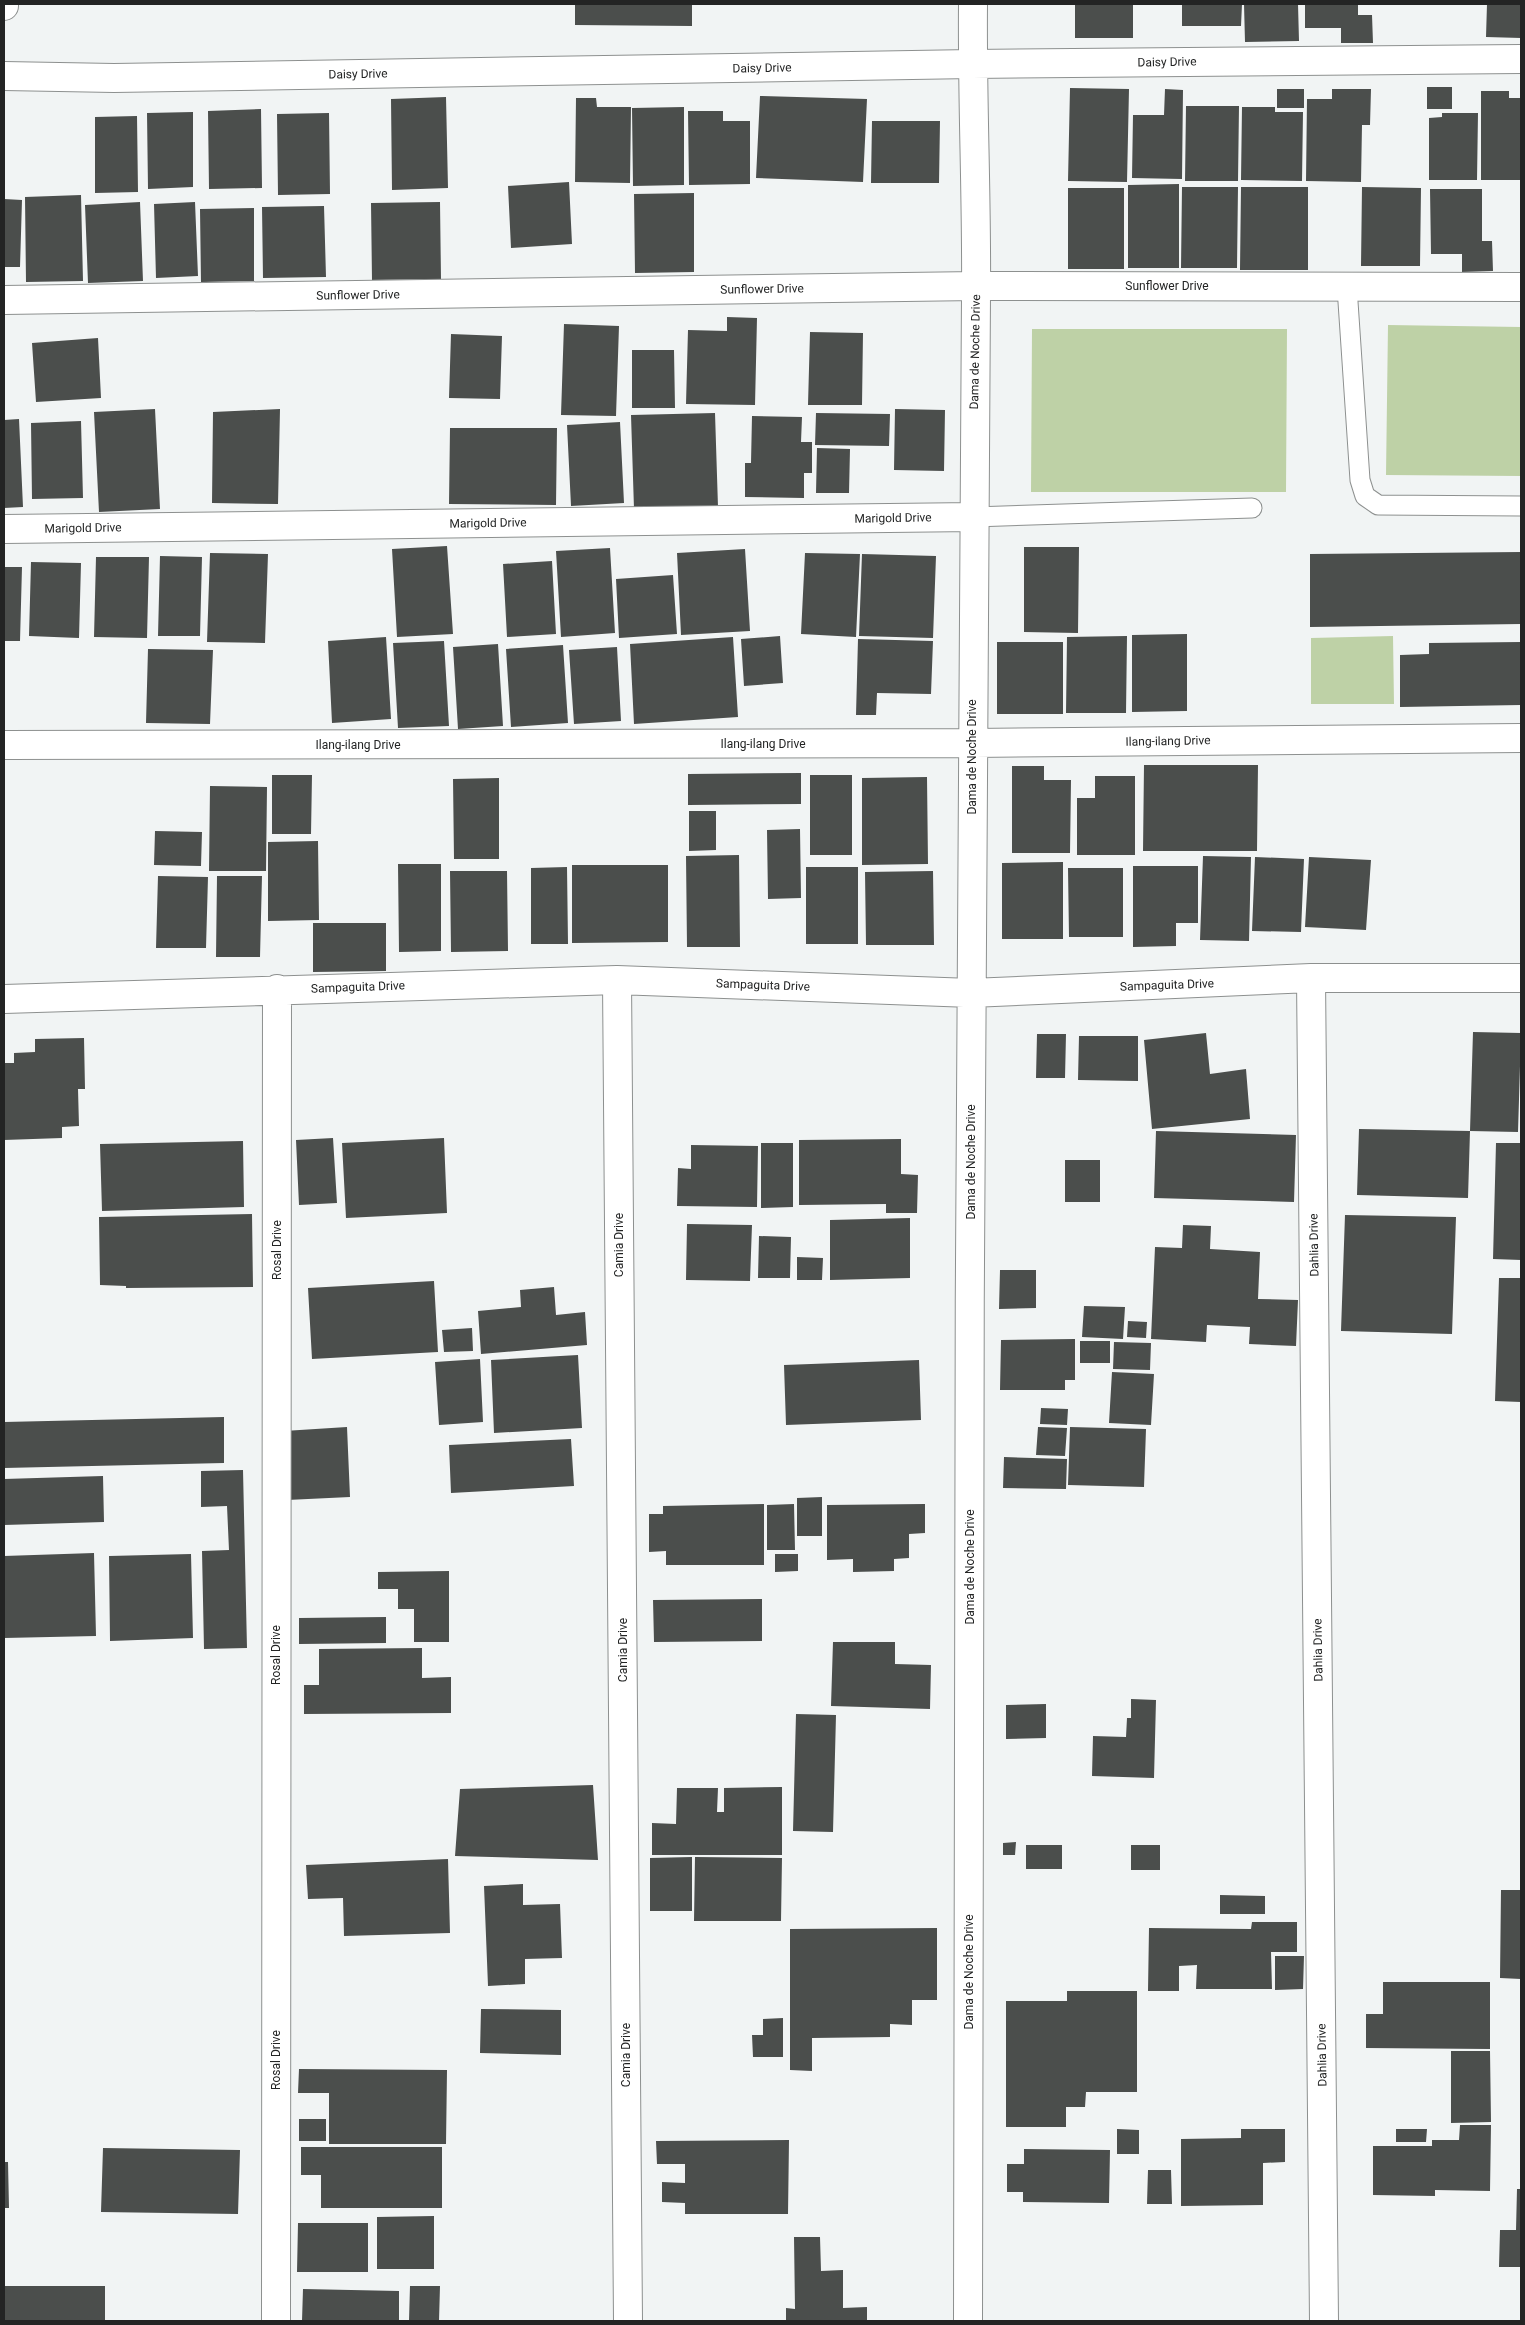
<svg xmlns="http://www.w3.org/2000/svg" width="1525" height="2325" font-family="Roboto,sans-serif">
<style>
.green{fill:#bed1a6}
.building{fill:#4b4e4c}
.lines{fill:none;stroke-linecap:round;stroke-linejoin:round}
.service-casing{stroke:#8d908f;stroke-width:21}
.minor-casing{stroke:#8d908f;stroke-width:30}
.service{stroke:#fff;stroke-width:19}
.minor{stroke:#fff;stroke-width:28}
.labels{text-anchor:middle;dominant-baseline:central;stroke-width:5;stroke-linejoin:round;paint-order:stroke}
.street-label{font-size:12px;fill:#232424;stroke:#fff}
</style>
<rect width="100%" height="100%" fill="#f1f4f4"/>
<path class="green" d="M 1388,325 L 1521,327 L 1521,476 L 1386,475 Z
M 1032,329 L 1287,329 L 1286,492 L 1031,492 Z
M 1393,636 L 1394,704 L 1311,704 L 1311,638 Z"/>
<path class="building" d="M 575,4 L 692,4 L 692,26 L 575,25 Z
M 1075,4 L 1133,4 L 1133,38 L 1075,38 Z
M 1182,4 L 1242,4 L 1241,26 L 1182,26 Z
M 1244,4 L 1298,4 L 1299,41 L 1245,42 Z
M 1305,4 L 1358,4 L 1358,15 L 1372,15 L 1373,43 L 1341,43 L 1341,28 L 1305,28 Z
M 1487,4 L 1521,4 L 1521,38 L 1486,37 Z
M 1427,87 L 1452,87 L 1452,109 L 1427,109 Z
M 1070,88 L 1129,89 L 1127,182 L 1068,181 Z
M 1165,89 L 1183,90 L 1182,179 L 1132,178 L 1133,115 L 1164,115 Z
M 1277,89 L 1304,89 L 1304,108 L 1277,108 Z
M 1332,89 L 1371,89 L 1370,125 L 1362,125 L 1361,182 L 1306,181 L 1307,99 L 1332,99 Z
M 1481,91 L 1509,91 L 1509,98 L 1521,98 L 1521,180 L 1481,180 Z
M 760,96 L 867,99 L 863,182 L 756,178 Z
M 446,97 L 448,188 L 392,190 L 391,99 Z
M 576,98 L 596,98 L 597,107 L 631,107 L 630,183 L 575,182 Z
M 1186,106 L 1239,106 L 1238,181 L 1185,181 Z
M 684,107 L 684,185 L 633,186 L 632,108 Z
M 1242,107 L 1275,107 L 1275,112 L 1303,112 L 1302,181 L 1241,180 Z
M 261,109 L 262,188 L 209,189 L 208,111 Z
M 688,111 L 723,111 L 723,121 L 750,121 L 750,184 L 689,185 Z
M 193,112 L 193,187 L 148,189 L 147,113 Z
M 329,113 L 330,194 L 278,195 L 277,114 Z
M 1442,113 L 1478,113 L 1477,180 L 1429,180 L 1429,118 L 1442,117 Z
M 137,116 L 138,192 L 95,193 L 95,117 Z
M 872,121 L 940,121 L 939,183 L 871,183 Z
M 569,182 L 572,244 L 511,248 L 508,186 Z
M 1179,184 L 1179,268 L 1128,268 L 1128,185 Z
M 1182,187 L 1238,187 L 1237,268 L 1181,268 Z
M 1241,187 L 1308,187 L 1308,270 L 1240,270 Z
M 1362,187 L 1421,188 L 1420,266 L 1361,266 Z
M 1068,188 L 1124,188 L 1124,269 L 1068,269 Z
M 1430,189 L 1482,189 L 1482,241 L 1492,241 L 1493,271 L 1462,272 L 1462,254 L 1431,254 Z
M 694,193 L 694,272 L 635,273 L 634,194 Z
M 81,195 L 83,281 L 26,282 L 25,197 Z
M 4,199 L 22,200 L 20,267 L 4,267 Z
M 140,202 L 143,281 L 88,283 L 85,205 Z
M 195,202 L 198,276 L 156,278 L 154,204 Z
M 440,202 L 441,279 L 372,280 L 371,203 Z
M 324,206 L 326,277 L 263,278 L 262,207 Z
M 254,208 L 254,281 L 201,282 L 200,209 Z
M 727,317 L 757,318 L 755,405 L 686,404 L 688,330 L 727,331 Z
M 564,324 L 619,326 L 616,416 L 561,415 Z
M 810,332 L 863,333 L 862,405 L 808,405 Z
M 451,334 L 502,336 L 500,399 L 449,398 Z
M 98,338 L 101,398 L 36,402 L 32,343 Z
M 632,350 L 674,350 L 675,408 L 632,408 Z
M 155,409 L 160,509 L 99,512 L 94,412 Z
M 280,409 L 278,504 L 212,503 L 213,412 Z
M 895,409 L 945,410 L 944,471 L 894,470 Z
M 715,413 L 718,507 L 634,509 L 631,415 Z
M 816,413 L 890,414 L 889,446 L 815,445 Z
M 752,416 L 802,417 L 801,442 L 812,442 L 812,473 L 804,473 L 804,498 L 745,497 L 745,463 L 751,463 Z
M 19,419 L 23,507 L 4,508 L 4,420 Z
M 81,421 L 83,498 L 32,499 L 31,423 Z
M 620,422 L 624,503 L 571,506 L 567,425 Z
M 450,428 L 557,428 L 556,505 L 449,504 Z
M 817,448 L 850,449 L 849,493 L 816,493 Z
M 447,546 L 453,634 L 397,637 L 392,549 Z
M 1024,547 L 1079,547 L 1078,633 L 1024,632 Z
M 610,548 L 615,633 L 561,637 L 556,551 Z
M 745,549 L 750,631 L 681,635 L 677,553 Z
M 1521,552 L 1521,624 L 1310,627 L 1310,554 Z
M 210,553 L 268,554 L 265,643 L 207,642 Z
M 805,553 L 860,554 L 856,637 L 801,634 Z
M 862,554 L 936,556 L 933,638 L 859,636 Z
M 160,556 L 202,557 L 200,636 L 158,636 Z
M 96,557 L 149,557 L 147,638 L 94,637 Z
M 552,561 L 556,634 L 507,637 L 503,564 Z
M 31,562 L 81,563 L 79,638 L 29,636 Z
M 4,567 L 22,567 L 20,641 L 4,641 Z
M 673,575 L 677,634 L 619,638 L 616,579 Z
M 1187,634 L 1187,711 L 1132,712 L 1132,635 Z
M 780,636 L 783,683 L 744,686 L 741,639 Z
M 1127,636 L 1126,713 L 1066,713 L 1067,637 Z
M 386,637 L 391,719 L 332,723 L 328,641 Z
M 733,637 L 738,717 L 634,724 L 630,644 Z
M 858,639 L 933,641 L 931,694 L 877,693 L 876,715 L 856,715 Z
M 444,641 L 449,726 L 398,728 L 393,643 Z
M 997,642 L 1063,642 L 1063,714 L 997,714 Z
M 1521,642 L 1521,705 L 1400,707 L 1400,655 L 1429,654 L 1429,643 Z
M 498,644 L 503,726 L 458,729 L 453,647 Z
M 563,645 L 568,723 L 511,727 L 506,649 Z
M 617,647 L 621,721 L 574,724 L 569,650 Z
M 148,649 L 213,650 L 210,724 L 146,723 Z
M 1144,765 L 1258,765 L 1257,851 L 1143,851 Z
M 1012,766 L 1044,766 L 1044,780 L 1071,780 L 1070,853 L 1012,853 Z
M 801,773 L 801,804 L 688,805 L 688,774 Z
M 272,775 L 312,775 L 311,834 L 272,834 Z
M 810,775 L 852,775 L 852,855 L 810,855 Z
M 1095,776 L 1135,776 L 1135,855 L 1077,855 L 1077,798 L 1095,798 Z
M 927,777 L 928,864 L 862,865 L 862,778 Z
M 499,778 L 499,859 L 454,859 L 453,779 Z
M 210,786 L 267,787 L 266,871 L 209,871 Z
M 689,811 L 716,811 L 716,850 L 689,851 Z
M 800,829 L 801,898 L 768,899 L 767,830 Z
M 155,831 L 202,832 L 201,866 L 154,865 Z
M 318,841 L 319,920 L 268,921 L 268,842 Z
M 739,855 L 740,947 L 687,947 L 686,856 Z
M 1203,856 L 1251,857 L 1249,941 L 1200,940 Z
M 1255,857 L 1304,859 L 1301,932 L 1252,931 Z
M 1309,857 L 1371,860 L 1366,930 L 1305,927 Z
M 1063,862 L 1063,939 L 1002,939 L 1002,863 Z
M 398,864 L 441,864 L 441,951 L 399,952 Z
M 572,865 L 668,865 L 668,942 L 572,943 Z
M 1133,866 L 1198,866 L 1198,923 L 1176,923 L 1176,946 L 1133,947 Z
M 567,867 L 568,944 L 531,944 L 531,868 Z
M 806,867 L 858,867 L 858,944 L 806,944 Z
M 1068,868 L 1123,868 L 1123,937 L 1069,937 Z
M 450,871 L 507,871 L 508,951 L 451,952 Z
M 933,871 L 934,945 L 866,945 L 865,872 Z
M 158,876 L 208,877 L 206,948 L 156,948 Z
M 217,876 L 262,876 L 260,957 L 216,957 Z
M 313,923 L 386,923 L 386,971 L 313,972 Z
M 1473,1032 L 1521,1033 L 1518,1132 L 1470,1131 Z
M 1206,1033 L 1210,1074 L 1246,1069 L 1250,1119 L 1152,1129 L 1144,1040 Z
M 1037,1034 L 1066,1034 L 1065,1078 L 1036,1078 Z
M 1079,1036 L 1138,1036 L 1138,1081 L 1078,1080 Z
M 84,1038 L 85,1089 L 78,1089 L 79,1126 L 62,1127 L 62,1138 L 4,1140 L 4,1063 L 14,1063 L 14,1053 L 35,1052 L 35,1039 Z
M 1359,1129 L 1470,1131 L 1468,1198 L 1357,1195 Z
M 1156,1131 L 1296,1135 L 1294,1202 L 1154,1198 Z
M 333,1138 L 337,1203 L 299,1205 L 296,1140 Z
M 444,1138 L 447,1213 L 346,1218 L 342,1143 Z
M 901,1139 L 901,1174 L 918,1175 L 917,1213 L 886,1213 L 886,1204 L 799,1205 L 799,1140 Z
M 243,1141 L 244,1207 L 102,1211 L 100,1144 Z
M 761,1143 L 793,1143 L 793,1207 L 761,1208 Z
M 1496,1143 L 1521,1143 L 1521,1260 L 1493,1259 Z
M 691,1145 L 758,1146 L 757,1207 L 677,1206 L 678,1168 L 691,1169 Z
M 1065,1160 L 1100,1160 L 1100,1202 L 1065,1202 Z
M 252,1214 L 253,1287 L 126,1288 L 126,1286 L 100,1285 L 99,1217 Z
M 1345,1215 L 1456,1217 L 1452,1334 L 1341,1331 Z
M 910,1218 L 910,1278 L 830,1280 L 830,1220 Z
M 687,1224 L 752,1225 L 750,1281 L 686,1280 Z
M 1183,1225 L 1211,1226 L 1210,1249 L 1260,1252 L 1258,1299 L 1298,1300 L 1296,1346 L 1249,1344 L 1250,1327 L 1207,1325 L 1206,1342 L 1151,1339 L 1155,1247 L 1182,1248 Z
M 759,1236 L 791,1237 L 790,1278 L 758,1278 Z
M 797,1257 L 823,1258 L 822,1280 L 797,1280 Z
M 1000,1270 L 1036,1270 L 1036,1308 L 999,1309 Z
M 1499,1278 L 1521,1278 L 1521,1402 L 1495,1401 Z
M 434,1281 L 438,1352 L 312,1359 L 308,1288 Z
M 554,1287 L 556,1315 L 585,1312 L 587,1345 L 481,1354 L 478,1311 L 521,1307 L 520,1290 Z
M 1084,1306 L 1125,1307 L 1123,1339 L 1082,1337 Z
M 1128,1321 L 1147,1322 L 1146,1338 L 1127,1337 Z
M 472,1328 L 473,1351 L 444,1352 L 442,1330 Z
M 1075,1339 L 1075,1380 L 1065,1380 L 1065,1390 L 1000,1390 L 1001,1340 Z
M 1080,1341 L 1110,1341 L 1110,1363 L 1080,1363 Z
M 1114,1342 L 1151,1343 L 1150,1370 L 1113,1369 Z
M 578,1355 L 582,1428 L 494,1433 L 491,1360 Z
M 480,1359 L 483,1422 L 439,1425 L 435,1362 Z
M 919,1360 L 921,1420 L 786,1425 L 784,1365 Z
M 1112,1372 L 1154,1374 L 1151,1425 L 1109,1423 Z
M 1041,1408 L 1068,1409 L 1067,1425 L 1040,1424 Z
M 224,1417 L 224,1463 L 4,1468 L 4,1422 Z
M 347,1427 L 350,1497 L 287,1500 L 284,1431 Z
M 1038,1427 L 1067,1428 L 1065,1456 L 1036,1455 Z
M 1070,1427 L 1146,1429 L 1144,1487 L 1068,1485 Z
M 571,1439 L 574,1486 L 451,1493 L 449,1445 Z
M 1004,1457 L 1067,1459 L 1066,1489 L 1003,1488 Z
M 243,1470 L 247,1648 L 204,1649 L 202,1551 L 229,1550 L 227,1506 L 201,1507 L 201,1471 Z
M 103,1476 L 104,1522 L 4,1525 L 4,1479 Z
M 822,1497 L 822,1536 L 797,1536 L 797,1498 Z
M 764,1504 L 764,1565 L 666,1565 L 666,1551 L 649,1552 L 649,1514 L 663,1514 L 663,1506 Z
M 794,1504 L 795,1550 L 767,1550 L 767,1505 Z
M 925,1504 L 925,1533 L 909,1534 L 909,1558 L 894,1559 L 894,1571 L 853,1572 L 853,1559 L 827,1560 L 827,1505 Z
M 94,1553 L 96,1636 L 4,1638 L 4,1556 Z
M 191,1554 L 193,1638 L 110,1641 L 109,1556 Z
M 775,1554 L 798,1554 L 798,1571 L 775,1572 Z
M 449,1571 L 449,1642 L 414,1642 L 414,1609 L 398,1609 L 398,1589 L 378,1589 L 378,1572 Z
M 762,1599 L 762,1641 L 654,1642 L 653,1600 Z
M 386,1617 L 386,1643 L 299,1644 L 299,1618 Z
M 833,1642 L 895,1642 L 895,1664 L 931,1665 L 930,1709 L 831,1706 Z
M 422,1648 L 422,1678 L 451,1677 L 451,1713 L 304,1714 L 304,1685 L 319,1685 L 319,1649 Z
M 1131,1699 L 1156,1700 L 1154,1778 L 1092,1776 L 1093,1736 L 1126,1737 L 1127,1718 L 1131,1718 Z
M 1046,1704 L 1046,1738 L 1006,1739 L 1006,1705 Z
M 796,1714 L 836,1715 L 833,1832 L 793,1831 Z
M 593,1785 L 598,1860 L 455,1856 L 460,1789 Z
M 782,1787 L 782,1855 L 652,1855 L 652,1823 L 676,1824 L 677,1788 L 718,1788 L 717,1812 L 724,1812 L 724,1788 Z
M 1016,1842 L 1015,1855 L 1003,1855 L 1003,1843 Z
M 1026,1845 L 1062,1845 L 1062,1869 L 1026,1869 Z
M 1131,1845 L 1160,1845 L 1160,1870 L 1131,1870 Z
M 692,1857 L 692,1911 L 650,1911 L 650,1858 Z
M 695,1857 L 782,1858 L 781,1921 L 694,1921 Z
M 448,1859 L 450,1933 L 344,1936 L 343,1898 L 308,1899 L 306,1865 Z
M 523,1884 L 523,1905 L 560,1904 L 562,1958 L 525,1959 L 525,1984 L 488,1986 L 484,1886 Z
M 1501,1890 L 1521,1890 L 1521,1979 L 1500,1978 Z
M 1220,1895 L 1265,1896 L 1265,1914 L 1220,1914 Z
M 1252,1922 L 1297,1922 L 1297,1952 L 1271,1952 L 1272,1989 L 1196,1989 L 1197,1965 L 1179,1966 L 1179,1991 L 1148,1991 L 1149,1928 L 1251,1929 Z
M 937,1928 L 937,2000 L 912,2000 L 912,2025 L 890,2024 L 890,2037 L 812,2038 L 812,2071 L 790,2070 L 790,1929 Z
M 1275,1956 L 1304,1956 L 1303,1989 L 1275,1990 Z
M 1383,1982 L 1490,1982 L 1490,2049 L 1366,2048 L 1366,2014 L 1383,2014 Z
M 1067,1991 L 1137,1991 L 1137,2092 L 1086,2092 L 1085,2107 L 1066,2107 L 1066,2127 L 1006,2127 L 1006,2001 L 1067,2001 Z
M 481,2009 L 561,2010 L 561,2055 L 480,2053 Z
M 783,2018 L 783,2057 L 753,2057 L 752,2035 L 763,2035 L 763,2019 Z
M 1451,2051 L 1490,2051 L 1491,2122 L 1451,2123 Z
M 299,2069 L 447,2070 L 446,2144 L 329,2144 L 329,2093 L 298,2093 Z
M 299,2119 L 326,2119 L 326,2141 L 299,2141 Z
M 1460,2125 L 1491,2125 L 1490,2191 L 1435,2190 L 1435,2196 L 1373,2195 L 1373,2146 L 1432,2146 L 1432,2140 L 1459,2140 Z
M 1117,2129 L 1139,2130 L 1139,2154 L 1117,2154 Z
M 1241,2129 L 1285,2129 L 1285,2162 L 1263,2163 L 1263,2205 L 1181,2206 L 1181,2139 L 1241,2138 Z
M 1396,2129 L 1427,2129 L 1426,2142 L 1396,2142 Z
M 789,2140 L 788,2214 L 685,2214 L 685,2203 L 662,2202 L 662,2182 L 685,2183 L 685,2164 L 657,2164 L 656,2141 Z
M 301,2147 L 442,2147 L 442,2208 L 321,2208 L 321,2175 L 301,2175 Z
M 103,2148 L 240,2150 L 238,2214 L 101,2212 Z
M 1024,2149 L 1110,2150 L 1109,2203 L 1023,2202 L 1023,2192 L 1007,2192 L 1007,2164 L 1024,2164 Z
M 4,2162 L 8,2162 L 9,2208 L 4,2208 Z
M 1148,2170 L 1171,2170 L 1172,2204 L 1147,2204 Z
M 1517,2189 L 1521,2189 L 1521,2267 L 1499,2267 L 1500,2230 L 1516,2230 Z
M 434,2216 L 434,2269 L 377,2269 L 377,2217 Z
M 298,2223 L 368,2223 L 368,2272 L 297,2272 Z
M 794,2237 L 820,2237 L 821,2271 L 843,2270 L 843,2308 L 867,2307 L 867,2321 L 786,2321 L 786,2308 L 795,2309 Z
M 4,2286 L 105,2286 L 105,2321 L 4,2321 Z
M 410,2286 L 440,2286 L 439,2321 L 409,2321 Z
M 303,2289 L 399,2291 L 399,2321 L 302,2321 Z"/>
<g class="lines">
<g class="service-casing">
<path id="service" d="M 1347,287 L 1360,480 L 1365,496 L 1378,505 L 1521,506
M 973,517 L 1252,508"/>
</g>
<g class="minor-casing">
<path id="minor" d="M 4,6 L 4,4
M 4,76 L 114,78 L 972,64 L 1521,59
M 4,300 L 976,286 L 1521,287
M 4,529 L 973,517
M 4,745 L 973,743 L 1521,738
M 1311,978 L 1324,2321
M 617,980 L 628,2321
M 4,999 L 617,980 L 971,993 L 1311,978 L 1521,978
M 276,2321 L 277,989
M 968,2321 C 970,1646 968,970 976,295 C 977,198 972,101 973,4"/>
</g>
<use href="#service" class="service"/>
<use href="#minor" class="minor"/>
</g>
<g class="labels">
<g class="street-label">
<text transform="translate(1167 62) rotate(-1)">Daisy Drive</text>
<text transform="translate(762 68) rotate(-1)">Daisy Drive</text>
<text transform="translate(358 74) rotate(-1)">Daisy Drive</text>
<text x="1167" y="286">Sunflower Drive</text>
<text transform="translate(762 289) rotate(-1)">Sunflower Drive</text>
<text transform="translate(358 295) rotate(-1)">Sunflower Drive</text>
<text transform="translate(975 352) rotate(-89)">Dama de Noche Drive</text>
<text transform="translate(893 518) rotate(-1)">Marigold Drive</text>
<text transform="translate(488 523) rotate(-1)">Marigold Drive</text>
<text transform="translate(83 528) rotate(-1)">Marigold Drive</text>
<text transform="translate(1168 741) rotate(-1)">Ilang-ilang Drive</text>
<text x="763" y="744">Ilang-ilang Drive</text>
<text x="358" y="745">Ilang-ilang Drive</text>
<text transform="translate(972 757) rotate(-90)">Dama de Noche Drive</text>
<text transform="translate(763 985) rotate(2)">Sampaguita Drive</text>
<text transform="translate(1167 985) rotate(-2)">Sampaguita Drive</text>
<text transform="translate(358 987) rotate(-2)">Sampaguita Drive</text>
<text transform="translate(971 1162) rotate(-90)">Dama de Noche Drive</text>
<text transform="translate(619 1245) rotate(-90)">Camia Drive</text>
<text transform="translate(1314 1245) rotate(-91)">Dahlia Drive</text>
<text transform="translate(277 1250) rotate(-90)">Rosal Drive</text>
<text transform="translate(970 1567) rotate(-90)">Dama de Noche Drive</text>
<text transform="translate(623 1650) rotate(-90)">Camia Drive</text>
<text transform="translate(1318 1650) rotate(-91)">Dahlia Drive</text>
<text transform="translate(276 1655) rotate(-90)">Rosal Drive</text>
<text transform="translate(969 1972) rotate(-90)">Dama de Noche Drive</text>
<text transform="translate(626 2055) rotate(-90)">Camia Drive</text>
<text transform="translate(1322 2055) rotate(-91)">Dahlia Drive</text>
<text transform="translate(276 2060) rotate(-90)">Rosal Drive</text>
</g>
</g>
<rect width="1525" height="2325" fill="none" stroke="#232424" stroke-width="10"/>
</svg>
